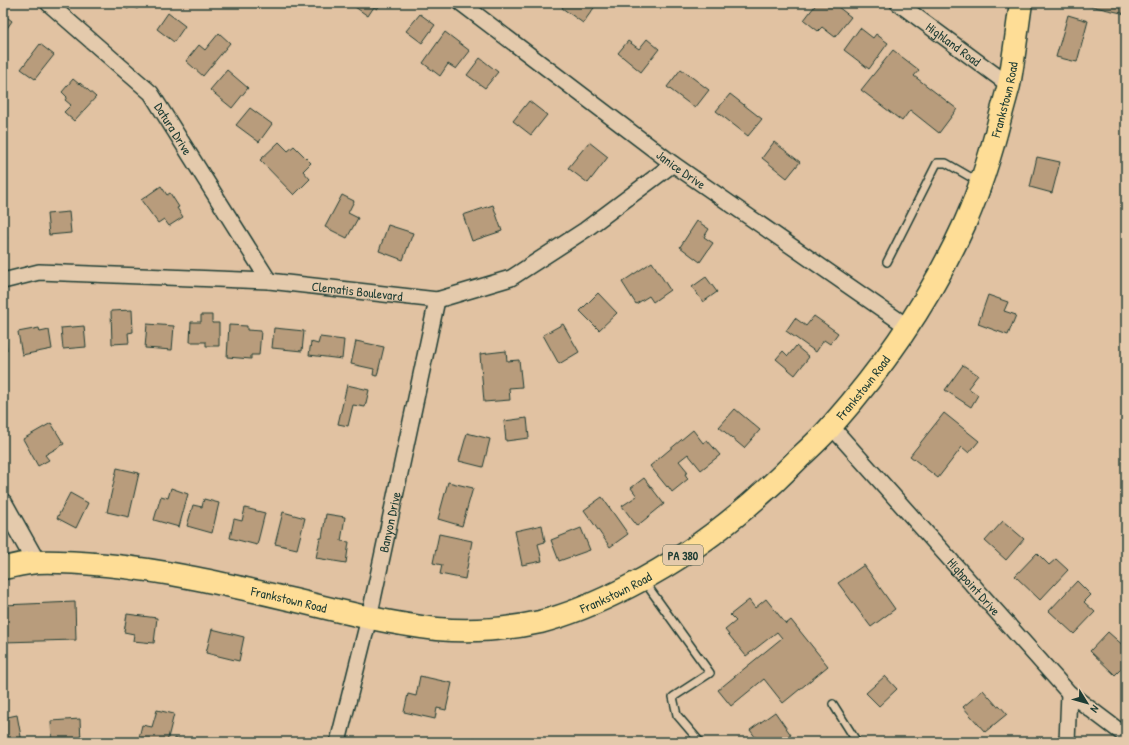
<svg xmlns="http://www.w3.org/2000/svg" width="1129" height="745" font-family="'Patrick Hand',sans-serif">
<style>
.building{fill:#b89c7b;stroke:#1f3d34}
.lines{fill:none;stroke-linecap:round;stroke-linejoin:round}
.service-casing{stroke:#1f3d34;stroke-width:10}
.minor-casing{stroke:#1f3d34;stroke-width:18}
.tertiary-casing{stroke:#1f3d34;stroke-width:21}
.primary-casing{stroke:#1f3d34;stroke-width:25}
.service{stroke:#e4caac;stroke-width:7}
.minor{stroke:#e4caac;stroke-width:15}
.tertiary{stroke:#e4caac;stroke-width:18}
.primary{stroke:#fedd96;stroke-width:22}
.labels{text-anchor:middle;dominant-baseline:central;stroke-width:3.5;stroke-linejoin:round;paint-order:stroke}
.shield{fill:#e4caac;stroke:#5a6758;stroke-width:1}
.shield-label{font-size:12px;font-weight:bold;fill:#1f3d34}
.street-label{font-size:13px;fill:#1f3d34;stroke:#e4caac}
</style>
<rect width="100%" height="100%" fill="#e1c2a2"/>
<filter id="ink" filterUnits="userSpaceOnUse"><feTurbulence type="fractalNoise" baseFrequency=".025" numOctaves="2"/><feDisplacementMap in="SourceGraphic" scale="8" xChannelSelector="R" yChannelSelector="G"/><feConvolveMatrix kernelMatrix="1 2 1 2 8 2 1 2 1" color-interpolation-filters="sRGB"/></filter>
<g filter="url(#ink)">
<path class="building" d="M 121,3 L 142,3 L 137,9 L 131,4 L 128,9 L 121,4 Z
M 358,3 L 382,3 L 377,9 L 374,7 L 368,16 L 355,7 Z
M 565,3 L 593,3 L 596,5 L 583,23 L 562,8 Z
M 817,3 L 833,3 L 851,17 L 835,37 L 822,27 L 818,31 L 804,20 Z
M 1077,3 L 1126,3 L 1126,14 Z
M 168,13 L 185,26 L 174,42 L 157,29 Z
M 3,14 L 12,21 L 3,34 Z
M 420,14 L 435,25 L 422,43 L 406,31 Z
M 1068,15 L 1088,21 L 1077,62 L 1056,57 Z
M 860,28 L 873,38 L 876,34 L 888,43 L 869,69 L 844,50 Z
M 445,32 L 470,51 L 456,69 L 448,64 L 440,76 L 423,63 Z
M 219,33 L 230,43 L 203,76 L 186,61 L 199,45 L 205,50 Z
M 647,39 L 659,49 L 641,72 L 618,53 L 628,41 L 639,49 Z
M 40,44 L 54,55 L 35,79 L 21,69 Z
M 893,50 L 919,70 L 914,76 L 957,109 L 939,133 L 910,110 L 902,121 L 861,90 Z
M 480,58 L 498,72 L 485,88 L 467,75 Z
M 681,69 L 709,90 L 695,108 L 667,87 Z
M 227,70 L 248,88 L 232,108 L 210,90 Z
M 73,79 L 79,84 L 80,83 L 96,97 L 74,121 L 64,112 L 71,105 L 65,100 L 67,97 L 62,92 Z
M 730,94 L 762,119 L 748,136 L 716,111 Z
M 529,101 L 547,115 L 531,135 L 513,121 Z
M 250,108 L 272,124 L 259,142 L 236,125 Z
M 279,142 L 288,151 L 294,146 L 311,163 L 303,171 L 310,179 L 294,195 L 260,160 Z
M 589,142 L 608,157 L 588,183 L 568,168 Z
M 774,142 L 800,162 L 787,178 L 762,158 Z
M 1037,157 L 1060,162 L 1052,193 L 1030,187 Z
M 161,186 L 167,195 L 170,193 L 179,207 L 177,208 L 183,217 L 169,226 L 164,219 L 158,223 L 141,200 Z
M 342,195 L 354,201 L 348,213 L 358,218 L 347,238 L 325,227 Z
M 493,205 L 502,231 L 472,241 L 463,215 Z
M 69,212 L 71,233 L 49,235 L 47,214 Z
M 3,220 L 4,220 L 7,239 L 3,240 Z
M 697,221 L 709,229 L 704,237 L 713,243 L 700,262 L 680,247 Z
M 388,225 L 413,233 L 403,260 L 379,251 Z
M 652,262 L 670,290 L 653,302 L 649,296 L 636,304 L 622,282 Z
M 706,277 L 717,292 L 703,302 L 692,287 Z
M 598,293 L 617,313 L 599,330 L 580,311 Z
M 988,295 L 1008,302 L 1004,311 L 1016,315 L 1008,335 L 978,324 Z
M 132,310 L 133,332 L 128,333 L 129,343 L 112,344 L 111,311 Z
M 201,315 L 212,315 L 212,323 L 219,323 L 219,346 L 206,346 L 206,342 L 190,342 L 191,322 L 201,322 Z
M 814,316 L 838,333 L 830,344 L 824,340 L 816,352 L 786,331 L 795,318 L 806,326 Z
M 147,324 L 174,326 L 172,350 L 145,348 Z
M 563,324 L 579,352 L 559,364 L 543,335 Z
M 229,325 L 247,326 L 247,330 L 261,331 L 259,355 L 251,355 L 251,359 L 227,357 Z
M 84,326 L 86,347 L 63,349 L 61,328 Z
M 39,328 L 40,332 L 49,330 L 52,349 L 22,355 L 18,332 Z
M 274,328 L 304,331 L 302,351 L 272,348 Z
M 5,330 L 7,350 L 3,350 L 3,331 Z
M 320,337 L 344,340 L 342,359 L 309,355 L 311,342 L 318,344 Z
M 356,341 L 384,347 L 377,376 L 373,375 L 374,369 L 351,364 Z
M 796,346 L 809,357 L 795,375 L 776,359 L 783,351 L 788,356 Z
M 506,351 L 507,361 L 519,360 L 522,387 L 509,388 L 510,400 L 484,402 L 480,354 Z
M 963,365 L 978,375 L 968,388 L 978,395 L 971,407 L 945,390 Z
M 347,385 L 369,390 L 365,407 L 353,405 L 348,426 L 338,424 Z
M 735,409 L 760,430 L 744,448 L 719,427 Z
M 944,413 L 979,441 L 969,453 L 962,447 L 938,478 L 910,456 Z
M 527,418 L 529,438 L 506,441 L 504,421 Z
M 51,423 L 64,444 L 45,455 L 49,460 L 38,466 L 23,439 Z
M 693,430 L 703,443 L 707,440 L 720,455 L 701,470 L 688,454 L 679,461 L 688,472 L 685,474 L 688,479 L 672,492 L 668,486 L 667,487 L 650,466 Z
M 467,433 L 490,439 L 483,467 L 459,461 Z
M 117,468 L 139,473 L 129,517 L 107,512 Z
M 644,478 L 664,504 L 637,526 L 622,506 L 637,496 L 631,488 Z
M 448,482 L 473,488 L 462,526 L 438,519 Z
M 171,488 L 188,494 L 179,527 L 154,520 L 161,496 L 168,498 Z
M 70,493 L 88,503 L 76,528 L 57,518 Z
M 602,497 L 628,534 L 610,547 L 584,510 Z
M 204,499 L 219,503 L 212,533 L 187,526 L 193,505 L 202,507 Z
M 245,508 L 265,513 L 257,545 L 230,538 L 234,519 L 242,521 Z
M 283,512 L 305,518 L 297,549 L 275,544 Z
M 326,514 L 345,517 L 341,541 L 349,542 L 346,563 L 316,558 L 320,538 L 322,538 Z
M 1003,521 L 1024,539 L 1006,560 L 985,541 Z
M 542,525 L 545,542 L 538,544 L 542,561 L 522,565 L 515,531 Z
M 581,528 L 590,550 L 559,561 L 551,540 Z
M 439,534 L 472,541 L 465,579 L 440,574 L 442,565 L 433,563 Z
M 1037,553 L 1049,565 L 1056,559 L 1068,570 L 1040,600 L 1015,576 Z
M 864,565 L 895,609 L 871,627 L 838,583 Z
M 1077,581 L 1091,595 L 1084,602 L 1095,612 L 1074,634 L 1049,611 Z
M 766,599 L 786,624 L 791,620 L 828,666 L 783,703 L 764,679 L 731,706 L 718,690 L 782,638 L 777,632 L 746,656 L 725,630 L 736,621 L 730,615 L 749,600 L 755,608 Z
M 75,602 L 76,640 L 3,642 L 3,605 Z
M 127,614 L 157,618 L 154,643 L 133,641 L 134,634 L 124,632 Z
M 212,629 L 244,637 L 239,661 L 206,653 Z
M 1108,632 L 1126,648 L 1126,664 L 1115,675 L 1090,651 Z
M 420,676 L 452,683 L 446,710 L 437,708 L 435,719 L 404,712 L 408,694 L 416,696 Z
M 885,676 L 897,689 L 879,706 L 866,693 Z
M 983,690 L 997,706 L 999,705 L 1007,714 L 985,732 L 963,707 Z
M 157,710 L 174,714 L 167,742 L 138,742 L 142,725 L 152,727 Z
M 775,712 L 791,735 L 781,742 L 759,742 L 750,730 Z
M 17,715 L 22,742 L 3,742 L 3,718 Z
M 80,719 L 81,742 L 52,742 L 51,721 Z
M 174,738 L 190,742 L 173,742 Z"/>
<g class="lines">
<g class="service-casing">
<path id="service" d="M 887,262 L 937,163 L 946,163 L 979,182
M 644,581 L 710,673 L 673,697 L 677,715 L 700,742
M 833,704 L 855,739 L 855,742"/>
</g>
<g class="minor-casing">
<g id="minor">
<path id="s1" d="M 48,3 L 151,93 L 269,281"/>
<path id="s2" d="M 461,3 L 673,164 L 908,327"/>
<path id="s3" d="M 898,3 L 1009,85"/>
<path id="s4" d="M 3,281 L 39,272 L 269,281 L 437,300 L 511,278 L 585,230 L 673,164"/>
<path id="s5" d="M 831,426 L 1069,693 L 1126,736"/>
<path id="s6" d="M 338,742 L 369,618 L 437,300"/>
<path d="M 1067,742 L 1069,693"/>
</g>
</g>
<g class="tertiary-casing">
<path id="tertiary" d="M 3,503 L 36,562"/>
</g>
<g class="primary-casing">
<g id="primary">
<path id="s7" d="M 3,568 C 14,566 26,563 37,562 C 60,561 83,563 106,565 C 172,571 237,587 302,602 C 347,613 392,624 437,629 C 470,632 508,629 540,622 C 572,614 601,601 630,586 C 693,554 749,509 799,458 C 811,447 823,436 833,424 C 886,364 932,296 965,223 C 980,189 991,154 1000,118 C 1003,107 1006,96 1009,85 C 1014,58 1017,30 1021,3"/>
</g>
</g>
<use href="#service" class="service"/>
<use href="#minor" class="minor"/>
<use href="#tertiary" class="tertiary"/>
<use href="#primary" class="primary"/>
</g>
</g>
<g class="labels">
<rect class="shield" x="663" y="545" width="40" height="20" rx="3"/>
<g class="shield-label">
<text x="683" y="555">PA 380</text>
</g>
<g class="street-label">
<text stroke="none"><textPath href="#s3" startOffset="69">Highland Road</textPath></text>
<text stroke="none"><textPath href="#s7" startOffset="1274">Frankstown Road</textPath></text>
<text stroke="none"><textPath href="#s1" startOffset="179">Datura Drive</textPath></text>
<text stroke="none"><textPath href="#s2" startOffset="276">Janice Drive</textPath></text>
<text stroke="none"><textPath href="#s4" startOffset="356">Clematis Boulevard</textPath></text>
<text stroke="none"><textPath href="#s7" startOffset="950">Frankstown Road</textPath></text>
<text stroke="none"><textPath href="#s6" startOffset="226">Banyon Drive</textPath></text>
<text stroke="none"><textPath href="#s5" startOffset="215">Highpoint Drive</textPath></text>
<text stroke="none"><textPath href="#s7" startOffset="626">Frankstown Road</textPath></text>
<text stroke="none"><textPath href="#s7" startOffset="290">Frankstown Road</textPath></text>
</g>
</g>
<rect width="1129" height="745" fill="none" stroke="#e4caac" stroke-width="16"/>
<rect x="8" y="8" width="1113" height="729" fill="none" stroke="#1f3d34" stroke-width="1.5" filter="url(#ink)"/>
<g transform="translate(1087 703) rotate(127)" stroke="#e4caac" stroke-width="3" paint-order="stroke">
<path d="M0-3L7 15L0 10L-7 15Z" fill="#1f3d34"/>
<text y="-6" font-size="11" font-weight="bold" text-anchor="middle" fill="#1f3d34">N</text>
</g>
</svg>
